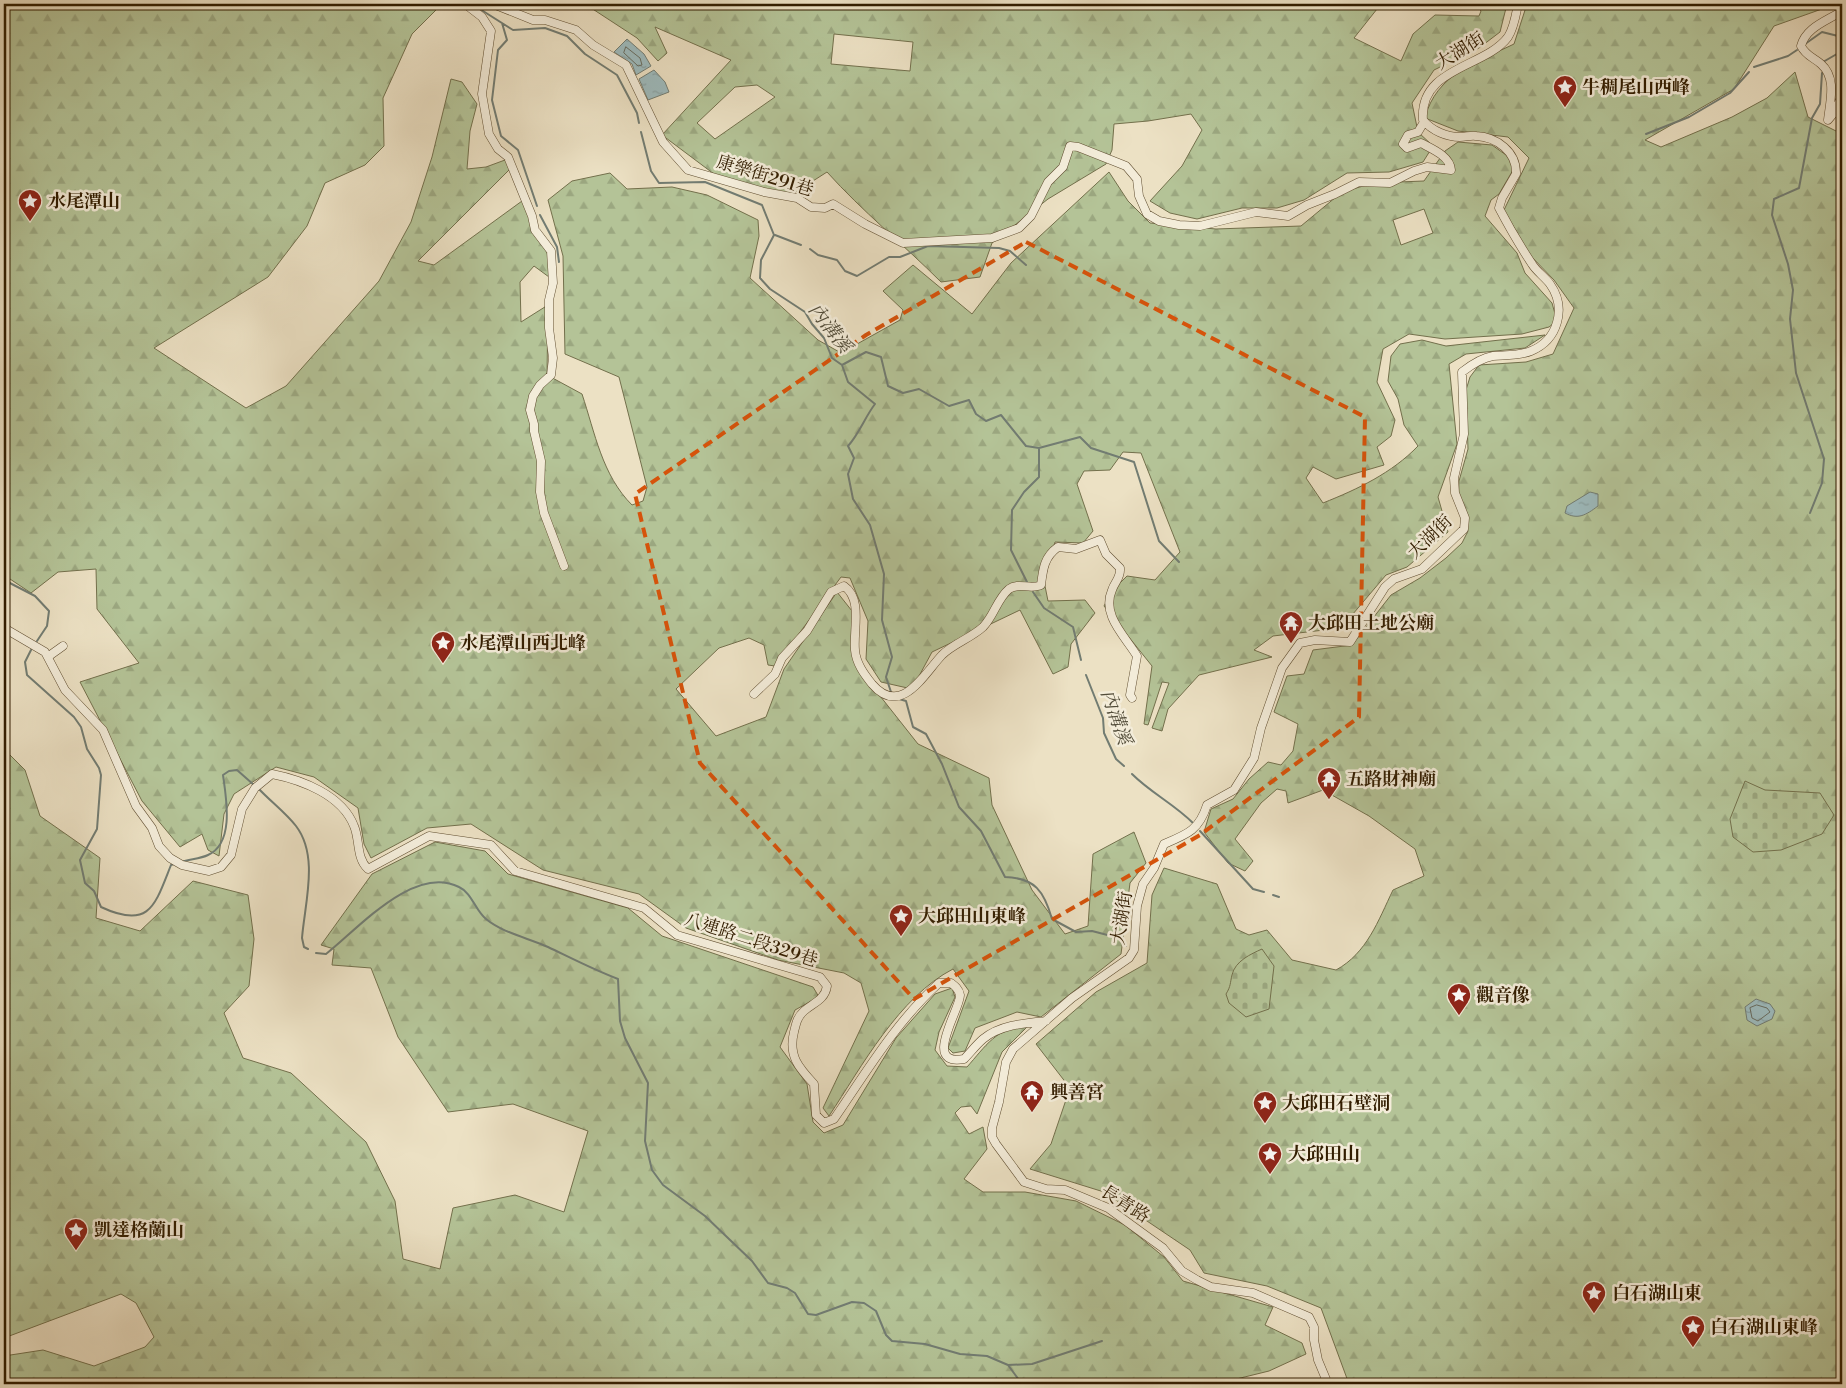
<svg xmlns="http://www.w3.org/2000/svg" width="1846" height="1388" font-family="'Libre Bodoni','Noto Serif TC',serif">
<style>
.forest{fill:url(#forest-firs);stroke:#73704c;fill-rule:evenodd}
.cemetery{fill:url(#cemetery-stones);stroke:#73704c}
.water{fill:url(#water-ripples);stroke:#727c72}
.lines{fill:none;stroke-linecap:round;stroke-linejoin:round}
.shore{stroke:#686c5f;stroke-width:1}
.stream{stroke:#727c72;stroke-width:2}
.minor-casing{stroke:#604e31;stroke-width:9}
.minor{stroke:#f3ecd9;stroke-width:8}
.marked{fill:none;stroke:#d6530b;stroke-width:4;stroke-dasharray:10 6;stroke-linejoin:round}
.labels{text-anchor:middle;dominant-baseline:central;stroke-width:5;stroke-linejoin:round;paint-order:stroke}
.street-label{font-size:18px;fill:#321d00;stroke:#f3ecd9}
.poi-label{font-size:18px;font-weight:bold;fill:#321d00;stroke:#f3ecd9;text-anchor:start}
.water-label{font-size:19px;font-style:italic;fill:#524c39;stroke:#f3ecd9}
</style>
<defs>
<pattern id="forest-firs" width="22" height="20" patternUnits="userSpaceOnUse" patternTransform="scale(1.25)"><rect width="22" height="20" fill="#b4c397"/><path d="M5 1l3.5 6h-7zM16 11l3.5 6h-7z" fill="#9ba780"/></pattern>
<pattern id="cemetery-stones" width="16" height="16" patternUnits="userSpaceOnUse" patternTransform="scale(1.25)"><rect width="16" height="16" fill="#b4c397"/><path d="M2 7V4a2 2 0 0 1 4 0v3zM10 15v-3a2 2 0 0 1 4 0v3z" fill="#9ba780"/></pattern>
<pattern id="water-ripples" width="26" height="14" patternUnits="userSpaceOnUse" patternTransform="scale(1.25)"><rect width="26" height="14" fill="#9dbbbe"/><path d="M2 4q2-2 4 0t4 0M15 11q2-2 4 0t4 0" fill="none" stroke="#88a0a2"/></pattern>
</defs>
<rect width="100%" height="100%" fill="#ece1c4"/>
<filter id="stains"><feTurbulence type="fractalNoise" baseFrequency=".004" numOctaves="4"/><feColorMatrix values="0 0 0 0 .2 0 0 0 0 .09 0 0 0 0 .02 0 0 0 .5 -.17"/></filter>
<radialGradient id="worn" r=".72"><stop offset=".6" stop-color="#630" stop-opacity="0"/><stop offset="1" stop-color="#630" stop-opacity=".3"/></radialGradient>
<path class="forest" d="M 4,4 L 442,4 L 412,34 L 383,98 L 384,146 L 365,165 L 325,183 L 307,226 L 268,277 L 154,348 L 246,408 L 286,386 L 379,281 L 411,222 L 432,157 L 451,79 L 462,82 L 477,104 L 470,131 L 467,169 L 486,167 L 505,160 L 511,168 L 418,261 L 434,265 L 522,201 L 550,259 L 549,277 L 534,266 L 520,282 L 521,322 L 548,305 L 547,375 L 582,394 C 595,433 602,475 632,505 L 643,501 L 647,487 L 619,377 L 565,354 L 563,256 L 548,200 L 572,181 L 610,173 L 627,189 L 672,187 L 707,195 L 758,220 L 759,236 L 750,278 L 818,340 L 841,353 L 900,320 L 903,310 L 883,291 L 913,265 L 972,314 L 1011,263 L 1109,172 L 1128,201 L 1150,223 L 1216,229 L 1301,226 L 1342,192 L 1374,183 L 1424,181 L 1445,151 L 1458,142 L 1492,145 L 1513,160 L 1513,170 L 1499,194 L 1491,200 L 1485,216 L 1517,253 L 1525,273 L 1552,303 L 1557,321 L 1549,327 L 1522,334 L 1445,339 L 1409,334 L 1383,349 L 1377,382 L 1395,420 L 1391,436 L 1377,447 L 1384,465 L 1336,479 L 1313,467 L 1306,478 L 1323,503 C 1358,489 1392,473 1418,446 L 1404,425 L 1398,399 L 1388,381 L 1391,356 L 1400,344 L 1422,340 L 1446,346 L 1545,335 L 1525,348 L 1466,354 L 1449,364 L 1457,444 L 1438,497 L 1448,532 L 1407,567 L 1386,575 L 1341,628 L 1273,636 L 1254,650 L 1272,657 L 1199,675 L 1168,709 L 1162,731 L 1152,728 L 1169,683 L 1162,682 L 1148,725 L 1144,724 L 1152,666 L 1104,606 L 1112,591 L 1127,576 L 1155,580 L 1180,552 L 1141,453 L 1123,452 L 1110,470 L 1084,471 L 1077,484 L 1093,531 L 1083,543 L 1055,542 L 1044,581 L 1048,601 L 1085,600 L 1095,613 L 1071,644 L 1068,667 L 1053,674 L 1020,610 L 932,652 L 912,689 L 881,682 L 866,659 L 868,621 L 850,578 L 841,577 L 775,666 L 768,665 L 764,645 L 749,638 L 719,648 L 676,689 L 716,736 L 766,717 L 784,669 L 837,592 L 852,611 L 858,668 L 918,744 L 989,778 L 992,805 L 1032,890 L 1065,934 L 1088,926 L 1093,854 L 1134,832 L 1146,863 L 1130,883 L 1121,954 L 1041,1017 L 1017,1012 L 975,1028 L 965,1051 L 953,1053 L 948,1048 L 969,991 L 953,969 C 899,997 862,1066 829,1116 L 823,1108 L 869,1011 L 861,983 L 844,973 L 778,960 L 686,928 L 639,894 L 543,870 L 471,824 L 427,828 L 371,858 L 364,844 L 358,808 L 314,777 L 276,767 L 234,794 L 224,814 L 219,856 L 208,850 L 202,834 L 180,847 L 142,801 L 80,682 L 139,663 L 97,609 L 96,569 L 58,572 L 31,593 L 4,575 ZM 1424,209 L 1433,233 L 1401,245 L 1393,220 Z
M 585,4 L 1381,4 L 1354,38 L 1401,61 L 1413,34 L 1435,15 L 1479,16 L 1481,11 L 1476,4 L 1507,4 L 1500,32 L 1479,48 L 1434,70 L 1412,103 L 1418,132 L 1433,146 L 1423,162 L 1389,172 L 1347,173 L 1304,200 L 1277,208 L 1242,208 L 1197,219 L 1170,213 L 1150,201 L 1182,166 L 1202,130 L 1191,114 L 1148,121 L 1114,124 L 1112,150 L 1106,164 L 1048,199 L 992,243 L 980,277 L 941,282 C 903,244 862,211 827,172 L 788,197 L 726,183 L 662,135 L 731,60 L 655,27 L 667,53 L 658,61 L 637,38 ZM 834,34 L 913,42 L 910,71 L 831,64 ZM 757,85 L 775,97 L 715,139 L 697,123 L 735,87 Z
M 1527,4 L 1836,4 L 1774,26 L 1734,89 L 1645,140 L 1661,147 L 1732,117 L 1767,98 L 1795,72 L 1808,117 L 1842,134 L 1842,1384 L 1349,1384 L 1321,1308 L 1267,1286 L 1204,1273 L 1190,1250 L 1104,1192 L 1030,1169 L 1051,1144 L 1070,1088 L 1036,1044 L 1096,992 L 1147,963 L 1152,895 L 1164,868 L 1217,884 L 1236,929 L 1249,935 L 1267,930 L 1292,960 L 1336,970 C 1367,953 1378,921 1393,890 L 1424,876 L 1415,849 L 1369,816 L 1323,790 L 1288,803 L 1286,791 L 1277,789 L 1261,803 L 1235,839 L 1253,861 L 1245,871 L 1228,863 L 1204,832 L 1211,809 L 1233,799 L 1249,779 L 1268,762 L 1281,765 L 1293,751 L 1298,724 L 1274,712 L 1287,676 L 1304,674 L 1313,650 L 1352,645 L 1391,595 L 1420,578 L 1446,558 L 1462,543 L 1468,531 L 1458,506 L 1459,481 L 1468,449 L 1466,390 L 1470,377 L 1479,365 L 1526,362 L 1553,354 L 1574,308 L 1554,280 L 1529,254 L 1504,210 L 1529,158 L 1508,137 L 1458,131 L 1425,118 C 1436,74 1477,62 1514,44 Z
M 4,749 L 25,770 L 40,816 L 100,858 L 96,918 L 140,931 L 193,881 L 248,895 L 254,939 L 249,986 L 224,1013 L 243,1058 L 291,1073 L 366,1142 L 395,1201 L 403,1259 L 440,1269 L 453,1208 L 515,1195 L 564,1212 L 588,1131 L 513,1104 L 448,1112 L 398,1037 L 371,968 L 332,965 L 334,949 L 321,945 L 372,874 L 435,842 L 485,851 L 508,874 L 628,908 L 662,936 L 813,987 L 819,997 L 795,1010 L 780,1047 L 807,1084 L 813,1122 L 824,1133 L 843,1125 L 896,1038 L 935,994 L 952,988 L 955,997 L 939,1032 L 935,1050 L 947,1066 L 967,1067 C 985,1047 997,1026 1027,1027 L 1002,1052 L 977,1114 L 971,1106 L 961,1107 L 955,1113 L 969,1134 L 983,1127 L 987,1149 L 964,1179 L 983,1192 L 1025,1192 L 1076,1201 L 1125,1225 L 1164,1257 L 1183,1281 L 1273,1307 L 1265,1325 L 1302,1343 L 1306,1354 L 1269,1371 L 1216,1384 L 4,1384 L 4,1356 L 43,1350 L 94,1366 L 145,1347 L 154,1337 L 136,1303 L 121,1294 L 4,1338 Z"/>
<path class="cemetery" d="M 1745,781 L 1765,790 L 1820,793 L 1834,815 L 1822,834 L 1781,850 L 1753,852 L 1733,837 L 1730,819 Z
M 1262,949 L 1274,966 L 1269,1009 L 1246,1017 L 1229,1003 L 1226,994 C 1231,986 1230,983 1232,975 C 1235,961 1251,954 1262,949 Z"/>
<path class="water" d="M 627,39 L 644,54 L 651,66 L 636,75 L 632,64 L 614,52 Z
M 654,70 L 665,82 L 669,92 L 648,100 L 639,79 Z
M 1590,492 L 1598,494 L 1598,506 C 1586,515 1578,520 1565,513 L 1567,506 Z
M 1756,999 L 1770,1004 L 1775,1011 L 1772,1019 L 1757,1026 L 1747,1020 L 1745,1007 Z"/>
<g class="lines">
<path class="shore" d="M 626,47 L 640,58 L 642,65 L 638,66 L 624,53 Z
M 1757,1005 L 1767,1008 L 1770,1012 L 1758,1021 L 1752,1018 L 1750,1008 Z"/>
<path class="stream" d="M 477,4 L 483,11 L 513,30 L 545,28 L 567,36 L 585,54 L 617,75 L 637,113 L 639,123
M 502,23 L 507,40 L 498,50 L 492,100 L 501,136 L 518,150 L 537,206
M 1805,44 L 1822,32 L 1838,36 L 1842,43
M 1823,62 L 1842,51
M 1754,67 L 1788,56 L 1797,50
M 641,132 L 651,171 L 659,183 L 705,182 L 762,205 L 774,235 L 761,260 L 760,278 L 770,289 L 805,312 L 812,324 L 824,338 L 832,358 L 842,365 L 866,352 L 881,357 L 888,386 L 903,393 L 919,389 L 949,406 L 969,400 L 976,414 L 986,421 L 1001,415 L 1026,446 L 1039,448 L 1080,437 L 1091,448 L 1134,462 L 1159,541 L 1179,562
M 1646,134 L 1689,117 L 1730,93 L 1749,72
M 540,215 L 557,247 L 559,262
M 775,235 L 801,245
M 810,249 L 818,255 L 837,260 L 845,271 L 857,276 L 889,257 L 900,257 L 928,246 L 999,248 L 1010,251 L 1026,265
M 842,365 L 848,382 L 875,404 C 865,417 859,434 848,446 L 854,458 L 848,474 L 853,499 L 870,525 L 884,574 L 882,620 L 892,657 L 886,677 L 891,692
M 1810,513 L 1822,483 L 1824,459 L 1796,373 L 1790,319 L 1793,290 L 1788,264 L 1772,215 L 1774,199 L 1799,188 L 1812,118 L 1820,104 L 1822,73
M 4,580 L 35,596 L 49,611 L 47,626 L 37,641
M 1027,582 L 1011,550 L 1012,510 L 1024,492 L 1039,477 L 1039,448
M 1033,592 L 1044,608 L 1073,627 L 1081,660
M 31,650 L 25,662 L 27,675 L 74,717 L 81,727 L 87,749 L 99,768 L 101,775 L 97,829 L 80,860 L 85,883 L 94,891 L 101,907 C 150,930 155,905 171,865 L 174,864
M 1086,675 L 1103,718 L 1104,733 L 1116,759 L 1124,766
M 899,699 L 906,701 L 913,727 L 926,734 L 942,764 L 959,807 L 981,831 L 1005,877 C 1035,878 1044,891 1052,919 L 1076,932 L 1092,931 L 1119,938 L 1126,946
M 1132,774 C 1151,793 1174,804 1193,823
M 258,788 C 270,801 285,812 296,826 C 319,856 305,902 302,938 L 304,947 L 308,949
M 1200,831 L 1253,889 L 1264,892
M 181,862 C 189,859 200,859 208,855 C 235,843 226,797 223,775 L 229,771 L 237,770 L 254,785
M 1273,895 L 1279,897
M 316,953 L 326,954 C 358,929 414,864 459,887 C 472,893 475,910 486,919 C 503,933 528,938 548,947 C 571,958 594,970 618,979 L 620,1021 L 625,1038 L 648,1083 L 645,1141 L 652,1170 L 663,1185 L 705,1216 L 752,1261 L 768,1283 L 787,1288 L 795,1293 L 808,1314 L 816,1315 L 852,1302 L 864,1303 L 876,1311 L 886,1335 L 892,1341 L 925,1344 L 960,1354 L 987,1356 L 1008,1365 L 1022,1384
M 1008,1365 L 1032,1364 L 1102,1341"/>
<g class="minor-casing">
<path id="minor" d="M 470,4 L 469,7 L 482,17 L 491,31 L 482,94 L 489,134 L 498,149 L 508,157 L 532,216 L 535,230 L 551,251 L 553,283 L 549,300 L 549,328 L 553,358 L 551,375 L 540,385 L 533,396 L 530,410 L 534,424 L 534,431 L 541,461 L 540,492 L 544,513 L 564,566
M 493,4 L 533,20 L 545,20 L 576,30 L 593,45 L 626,65 L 663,142 L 688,170 L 764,192 L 797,198 L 811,207 L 825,208 L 833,204 L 865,224 L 903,243 L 992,238 L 1019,228 L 1031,216 L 1048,182 L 1063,167 L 1070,146 L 1078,147 L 1126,166 L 1137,179 L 1139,196 L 1147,214 L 1159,221 L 1179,225 L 1200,226 L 1256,212 L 1288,216 L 1307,205 L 1335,194 L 1359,182 L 1390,183 L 1414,171 L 1427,167 L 1451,170 C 1450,156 1432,149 1421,143 L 1407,148 L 1403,144 L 1408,135 L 1418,132 L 1424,122
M 1842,11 C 1827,21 1806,27 1801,46 C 1806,56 1813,57 1821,64 C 1837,78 1830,101 1828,120 L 1833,114 L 1842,96
M 4,628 L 45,652 L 65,690 L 103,730 L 136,806 L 152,828 L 159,846 L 170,858 L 182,865 L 209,871 L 221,867 L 231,855 L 242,809 L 255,788 L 272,774 C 302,780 342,795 354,826 C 360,840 356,858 368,869 L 429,836 L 491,845 L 515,871 L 644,908 L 677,935 L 820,977 L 827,986 C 825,1000 813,1003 804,1011 C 797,1017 796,1024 794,1032 C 788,1056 799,1068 814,1084 L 816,1115 L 824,1123 L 834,1119 C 867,1071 896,1022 939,983 L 951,983 C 955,986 959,989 960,995 C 961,1008 921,1067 964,1059 C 970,1053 976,1045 983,1039 C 1000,1025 1025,1023 1046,1021
M 49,656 L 63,646
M 754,694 L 775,674 L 782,658 L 807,631 L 831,592 L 844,586 C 863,599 853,630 855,650 C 856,663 864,674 872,684 C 901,718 924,674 942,655 C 953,644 971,638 983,627 C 994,616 997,599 1009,589 C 1018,582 1031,590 1041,585 C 1043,569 1044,557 1058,547 L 1076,549 L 1100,540 L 1106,554 L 1120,568 C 1121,578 1115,581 1112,590 C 1101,615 1125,636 1137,656 L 1130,695 L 1132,698
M 1328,1384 L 1318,1360 L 1314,1340 L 1314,1327 L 1309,1317 L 1253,1293 L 1211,1287 L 1197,1280 L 1182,1271 L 1163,1248 L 1108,1208 L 1065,1190 L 1046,1189 L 1024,1182 L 996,1144 L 992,1137 L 992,1128 L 999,1102 L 1006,1062 L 1013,1049 L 1072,998 L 1129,958 L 1134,950 L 1137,906 L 1143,884 L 1154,868 L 1164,844 C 1188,834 1199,830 1207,805 L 1234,790 L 1254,758 L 1261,728 L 1282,668 L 1300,643 L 1315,640 L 1350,642 L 1385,587 L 1394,579 L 1422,569 L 1464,529 L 1465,518 L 1455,493 L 1454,478 L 1464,434 L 1462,372 C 1471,365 1481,358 1493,356 C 1505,355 1519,356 1531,351 C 1558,340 1567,308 1550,284 C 1545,277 1537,272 1532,264 C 1520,246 1509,227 1499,208 L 1502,198 L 1516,174 C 1517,152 1497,137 1476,136 C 1471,135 1466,137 1460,137 C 1447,137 1432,131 1423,120 C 1419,67 1485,68 1508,37 C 1514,28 1516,14 1518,4"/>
</g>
<use href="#minor" class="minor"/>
</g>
<path class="marked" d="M 1026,242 L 1365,417 L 1359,717 L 1200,835 L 914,999 L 700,763 L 635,494 L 866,335 Z"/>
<defs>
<g id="sight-pin" transform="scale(1.25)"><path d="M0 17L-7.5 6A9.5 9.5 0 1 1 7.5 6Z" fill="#8f2418" stroke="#f3ecd9"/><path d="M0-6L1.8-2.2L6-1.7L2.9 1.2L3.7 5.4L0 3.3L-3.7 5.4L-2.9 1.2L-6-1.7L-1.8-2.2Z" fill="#fff"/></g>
<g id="temple-pin" transform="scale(1.25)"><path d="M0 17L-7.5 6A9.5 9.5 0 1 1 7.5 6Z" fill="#8f2418" stroke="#f3ecd9"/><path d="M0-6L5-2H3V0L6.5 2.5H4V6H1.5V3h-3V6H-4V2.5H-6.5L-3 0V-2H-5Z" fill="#fff"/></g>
</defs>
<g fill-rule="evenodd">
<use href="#sight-pin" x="1565" y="87"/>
<use href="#sight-pin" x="30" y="201"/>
<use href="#temple-pin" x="1291" y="623"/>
<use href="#sight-pin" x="443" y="643"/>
<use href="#temple-pin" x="1329" y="779"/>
<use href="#sight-pin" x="901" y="916"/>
<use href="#sight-pin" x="1459" y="995"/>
<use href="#temple-pin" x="1032" y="1092"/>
<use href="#sight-pin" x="1265" y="1103"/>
<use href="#sight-pin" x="1270" y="1154"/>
<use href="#sight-pin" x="76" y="1230"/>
<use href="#sight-pin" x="1594" y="1293"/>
<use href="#sight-pin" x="1693" y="1327"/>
</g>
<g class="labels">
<g class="street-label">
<text transform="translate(1460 51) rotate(-32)">大湖街</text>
<text transform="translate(765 176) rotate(17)">康樂街291巷</text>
<text transform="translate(1430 537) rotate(-44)">大湖街</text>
<text transform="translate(1122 918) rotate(-81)">大湖街</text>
<text transform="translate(751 940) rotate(18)">八連路二段329巷</text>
<text transform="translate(1125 1204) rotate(32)">長青路</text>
</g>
<g class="poi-label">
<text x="1582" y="87">牛稠尾山西峰</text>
<text x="48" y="201">水尾潭山</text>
<text x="1308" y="623">大邱田土地公廟</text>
<text x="460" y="643">水尾潭山西北峰</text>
<text x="1346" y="779">五路財神廟</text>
<text x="918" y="916">大邱田山東峰</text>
<text x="1476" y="995">觀音像</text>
<text x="1050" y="1092">興善宮</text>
<text x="1282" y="1103">大邱田石壁洞</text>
<text x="1288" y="1154">大邱田山</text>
<text x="94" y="1230">凱達格蘭山</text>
<text x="1612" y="1293">白石湖山東</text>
<text x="1710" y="1327">白石湖山東峰</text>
</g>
<g class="water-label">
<text transform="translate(830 328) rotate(52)">內溝溪</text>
<text transform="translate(1116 717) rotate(71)">內溝溪</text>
</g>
</g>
<rect width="1846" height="1388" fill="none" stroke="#ece1c4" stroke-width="20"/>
<rect x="5" y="5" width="1836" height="1378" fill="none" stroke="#321d00" stroke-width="2.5"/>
<rect x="10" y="10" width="1826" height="1368" fill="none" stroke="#321d00"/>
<rect width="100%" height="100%" filter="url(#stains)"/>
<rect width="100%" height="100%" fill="url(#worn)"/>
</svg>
